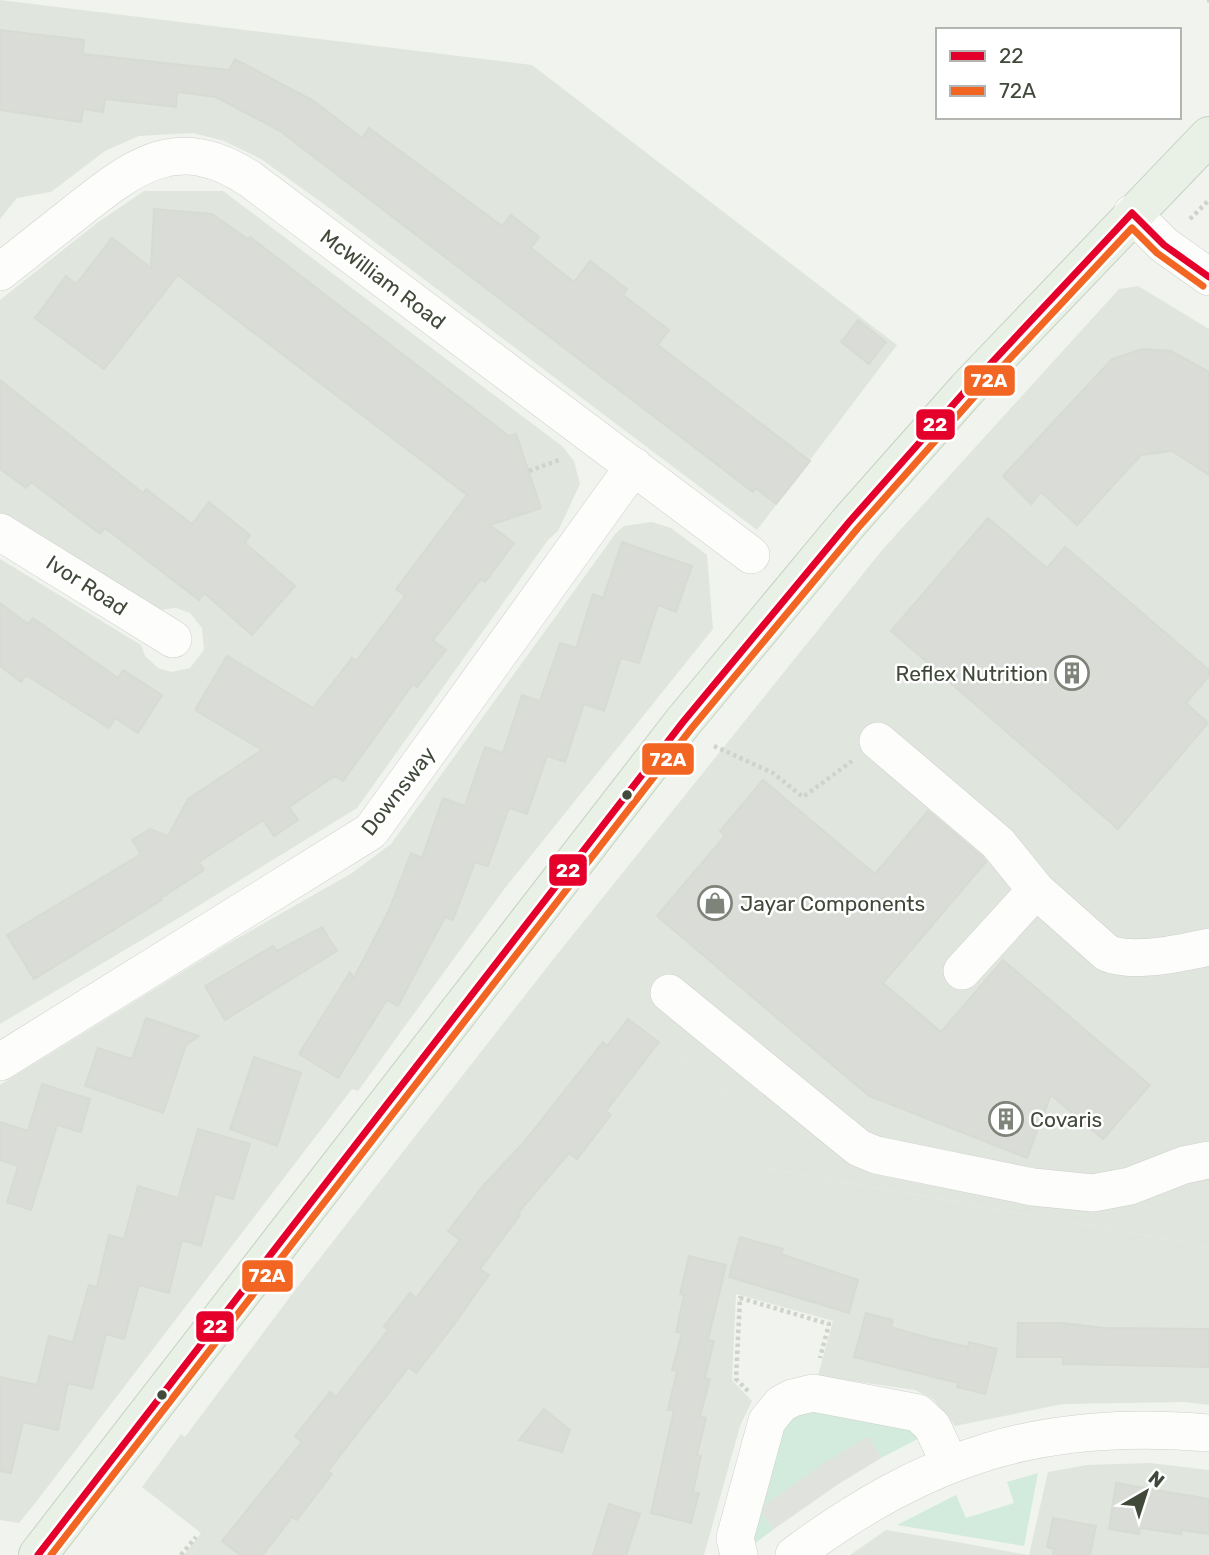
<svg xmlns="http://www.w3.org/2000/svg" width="1209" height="1555" font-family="Rubik,sans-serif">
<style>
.residential{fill:#e0e6dd}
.industrial{fill:#e0e5de}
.green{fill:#d2ebdc}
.parking{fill:#e0e2de}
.building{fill:#d9dcd7;stroke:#d7dbd4;stroke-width:2}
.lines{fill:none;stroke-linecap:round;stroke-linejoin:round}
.minor-casing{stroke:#ced1cc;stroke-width:38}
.major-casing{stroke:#c4d3be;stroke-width:40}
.path{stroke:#d0d3cc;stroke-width:4.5;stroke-dasharray:3.5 3.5;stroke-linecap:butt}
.minor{stroke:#fdfdfc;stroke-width:37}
.major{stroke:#e9f1e6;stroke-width:38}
.bus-1-casing{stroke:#fff;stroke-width:12}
.bus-2-casing{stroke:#fff;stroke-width:12}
.bus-1{stroke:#e4002b;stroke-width:7}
.bus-2{stroke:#f26522;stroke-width:7}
.bus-dot{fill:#40493a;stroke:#fff;stroke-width:2.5}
.labels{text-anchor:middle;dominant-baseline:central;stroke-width:5;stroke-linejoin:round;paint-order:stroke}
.street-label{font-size:21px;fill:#40493a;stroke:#fff}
.poi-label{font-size:21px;fill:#40493a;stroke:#fff;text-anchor:start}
.line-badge{stroke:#fff;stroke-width:2.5}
.badge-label{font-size:19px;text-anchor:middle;font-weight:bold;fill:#fff}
</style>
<rect width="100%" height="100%" fill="#f0f3ee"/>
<path class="residential" d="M 0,0 L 532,65 L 897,345 L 757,530 L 332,210 L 261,159 L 224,141 L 193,133 L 139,136 L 105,151 L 51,192 L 17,198 L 0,219 Z
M 144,191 L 223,191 L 562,446 L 574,461 L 580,484 L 558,531 L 548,540 L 357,808 L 177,919 L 0,1024 L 0,559 L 141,645 L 145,656 L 158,668 L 172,672 L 190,668 L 204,650 L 202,628 L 190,613 L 176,608 L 158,610 L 0,515 L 0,300 L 97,223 Z
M 652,522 L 671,528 L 707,555 L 713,629 L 505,888 L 358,1091 L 352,1089 L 36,1502 L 19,1523 L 0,1520 L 0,1085 L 226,945 L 352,873 L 391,844 L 616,533 L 624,526 Z
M 555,957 L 745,1108 L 705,1157 L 1209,1247 L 1209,1405 L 1184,1402 L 1063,1404 L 955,1426 L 933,1399 L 915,1390 L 818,1376 L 833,1321 L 736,1294 L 732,1380 L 752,1401 L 740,1426 L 704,1555 L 184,1555 L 201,1533 L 142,1487 L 181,1434 L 185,1437 L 299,1285 Z
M 1150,1463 L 1209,1470 L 1209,1555 L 1029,1555 L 1048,1472 L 1087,1465 Z
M 886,1530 L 957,1542 L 1028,1555 L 850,1555 Z"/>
<path class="industrial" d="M 1138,286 L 1209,329 L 1209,1247 L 704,1157 L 745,1108 L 555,957 L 883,549 L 1119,289 Z"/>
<path class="green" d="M 793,1406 L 906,1420 L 925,1435 L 881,1458 L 868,1437 L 759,1509 L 774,1529 L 745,1551 L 772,1428 Z
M 1038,1473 L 1024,1546 L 897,1525 L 956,1495 L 966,1518 L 1014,1503 L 1007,1482 Z"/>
<path class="parking" d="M 869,1436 L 881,1458 L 837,1485 L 774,1529 L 759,1509 L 824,1463 Z"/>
<path class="building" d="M 0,30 L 84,40 L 83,54 L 229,70 L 235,59 L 314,101 L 362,138 L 369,128 L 502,226 L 511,215 L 539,237 L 531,248 L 574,282 L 590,261 L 627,289 L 623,295 L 669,330 L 658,345 L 810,461 L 776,504 L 756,488 L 753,492 L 280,131 L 216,97 L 177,92 L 176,107 L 105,99 L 103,112 L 83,109 L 81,122 L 0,110 Z
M 154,209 L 212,214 L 248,239 L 250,237 L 509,436 L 516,434 L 541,508 L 490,525 L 514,543 L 485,582 L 481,579 L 433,640 L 446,650 L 417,687 L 413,684 L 343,781 L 335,776 L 289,807 L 298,820 L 274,836 L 263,820 L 199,862 L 204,870 L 161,898 L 162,900 L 34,979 L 7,935 L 141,854 L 132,840 L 150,829 L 168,836 L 188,799 L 262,750 L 195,710 L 227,656 L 313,708 L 352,658 L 356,661 L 405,596 L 396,589 L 467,495 L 178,275 L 104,369 L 35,318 L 66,276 L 76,284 L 112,238 L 151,268 Z
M 858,320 L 886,342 L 869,364 L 841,342 Z
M 1142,349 L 1171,351 L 1209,372 L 1209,475 L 1172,451 L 1141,455 L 1077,525 L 1041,492 L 1031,504 L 1003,476 L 1112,359 Z
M 0,380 L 143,493 L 146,489 L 192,524 L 209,502 L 250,535 L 245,543 L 295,586 L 252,635 L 204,593 L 199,600 L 105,528 L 100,534 L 31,482 L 26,488 L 0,469 Z
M 988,518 L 1047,568 L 1065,547 L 1209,670 L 1209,676 L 1186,703 L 1208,723 L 1118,829 L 891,631 Z
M 622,542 L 692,566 L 676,612 L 658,605 L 639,663 L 621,658 L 604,711 L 584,704 L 565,762 L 547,756 L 527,814 L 509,808 L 488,866 L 475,862 L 453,920 L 445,917 L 398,1006 L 387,1000 L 338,1078 L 299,1054 L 350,972 L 354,978 L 389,910 L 411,853 L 422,858 L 443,798 L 465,806 L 485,747 L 503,753 L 522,695 L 540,701 L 560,643 L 576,648 L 593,594 L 603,598 Z
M 0,603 L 28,624 L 33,618 L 118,678 L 123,670 L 162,695 L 138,733 L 115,718 L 109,728 L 26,675 L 21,682 L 0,666 Z
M 763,780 L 875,874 L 928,811 L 983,858 L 986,862 L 883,983 L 941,1032 L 1003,960 L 1150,1085 L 1103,1139 L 1051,1095 L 1027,1158 L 869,1096 L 657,916 L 725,836 L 720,831 Z
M 322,927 L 337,951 L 225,1020 L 205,986 L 273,946 L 277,951 Z
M 146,1018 L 199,1036 L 186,1045 L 163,1113 L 85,1086 L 98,1048 L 132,1059 Z
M 628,1019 L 659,1042 L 606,1111 L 611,1115 L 577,1159 L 569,1153 L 518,1213 L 520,1215 L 480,1269 L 489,1275 L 453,1326 L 416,1373 L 409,1367 L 328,1471 L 332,1474 L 297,1520 L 292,1517 L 263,1555 L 240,1555 L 222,1541 L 302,1442 L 295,1436 L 330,1392 L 336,1397 L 388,1330 L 384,1326 L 410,1293 L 416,1298 L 460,1240 L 448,1231 L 483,1186 L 524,1142 L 603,1042 L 607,1046 Z
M 254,1057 L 301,1073 L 277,1146 L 230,1129 Z
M 42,1084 L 90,1099 L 81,1132 L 57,1125 L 31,1210 L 7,1202 L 18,1166 L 0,1160 L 0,1122 L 28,1131 Z
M 198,1129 L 250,1144 L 233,1199 L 215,1194 L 201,1246 L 182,1240 L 169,1293 L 139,1285 L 124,1339 L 106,1334 L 92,1389 L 68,1383 L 58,1430 L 23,1422 L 11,1473 L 0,1471 L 0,1377 L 37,1385 L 49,1336 L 73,1342 L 89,1285 L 97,1287 L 109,1235 L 124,1239 L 138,1186 L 178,1198 Z
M 740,1237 L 783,1249 L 781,1254 L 858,1280 L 849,1313 L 729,1277 Z
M 689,1256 L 726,1265 L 708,1340 L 714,1341 L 705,1378 L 710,1379 L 700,1416 L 706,1418 L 697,1455 L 701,1456 L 693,1492 L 699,1493 L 691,1523 L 651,1513 L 674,1410 L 668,1410 L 677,1371 L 672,1370 L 682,1333 L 676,1332 L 684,1295 L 680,1294 Z
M 866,1313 L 893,1320 L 891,1327 L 929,1338 L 968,1347 L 969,1342 L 997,1349 L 985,1394 L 957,1387 L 958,1383 L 854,1357 Z
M 1018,1323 L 1063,1323 L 1104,1328 L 1209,1329 L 1209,1367 L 1063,1364 L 1063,1357 L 1017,1357 Z
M 544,1409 L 570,1430 L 562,1452 L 519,1440 Z
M 1116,1483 L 1209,1499 L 1209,1534 L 1181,1530 L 1181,1534 L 1140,1528 L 1139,1534 L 1109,1529 Z
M 609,1504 L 640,1514 L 626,1555 L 593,1555 Z
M 1053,1518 L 1096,1526 L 1090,1555 L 1053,1555 L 1054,1549 L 1047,1547 Z"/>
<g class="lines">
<g class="minor-casing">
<path id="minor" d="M 1132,213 L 1164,245 L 1209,277
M 0,272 C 25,252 51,232 76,212 C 134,166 178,131 250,179 L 751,555
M 0,532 L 173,639
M 878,741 L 998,843 L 1036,890 L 1107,953 C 1133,964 1181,953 1209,947
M 962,971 L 1036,890
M 669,993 L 859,1148 L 876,1155 L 1033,1187 L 1093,1193 L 1130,1186 L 1184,1165 L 1209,1160
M 0,1062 L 371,831 L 634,466
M 739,1555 L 735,1538 L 767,1421 L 781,1404 L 792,1398 L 813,1393 L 918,1413 L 932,1426 L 950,1464
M 794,1555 C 929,1455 1041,1419 1209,1433"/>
</g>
<g class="major-casing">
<path id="major" d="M 38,1555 L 683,722 L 850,521 L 967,389 L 1209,136"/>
</g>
<path class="path" d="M 1207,0 L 1209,0
M 1190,219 L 1209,200
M 529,471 L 562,459
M 714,746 L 773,773 L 803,797 L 852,761
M 748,1391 L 736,1379 L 740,1298 L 829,1324 L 820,1358
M 181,1555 L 196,1537"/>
<use href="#minor" class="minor"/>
<use href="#major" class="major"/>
<g class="bus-1-casing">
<path id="bus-1" d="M 1132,213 L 1164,245 L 1209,277
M 38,1555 L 683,722 L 850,521 L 967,389 L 1132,213"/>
</g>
<g class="bus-2-casing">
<path id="bus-2" d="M 51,1555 L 691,729 L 858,528 L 975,396 L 1132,228 L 1157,253 L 1203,286"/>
</g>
<use href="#bus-1" class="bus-1"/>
<use href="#bus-2" class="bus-2"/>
</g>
<defs>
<g id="building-ring" transform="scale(1.75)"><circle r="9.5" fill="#fff" stroke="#7e8479" stroke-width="1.5"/><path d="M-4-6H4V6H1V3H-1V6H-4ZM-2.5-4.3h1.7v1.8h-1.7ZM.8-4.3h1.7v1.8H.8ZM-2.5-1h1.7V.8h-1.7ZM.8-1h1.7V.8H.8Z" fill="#7e8479"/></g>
<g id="shop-ring" transform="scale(1.75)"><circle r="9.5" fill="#fff" stroke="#7e8479" stroke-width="1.5"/><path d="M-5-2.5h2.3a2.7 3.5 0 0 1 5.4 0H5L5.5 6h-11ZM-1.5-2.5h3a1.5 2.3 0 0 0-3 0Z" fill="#7e8479"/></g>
</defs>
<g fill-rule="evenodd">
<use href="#building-ring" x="1072" y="673"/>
<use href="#shop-ring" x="715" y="903"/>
<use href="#building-ring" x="1006" y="1119"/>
</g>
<g class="bus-dot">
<circle cx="627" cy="795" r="6"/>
<circle cx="162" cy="1395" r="6"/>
</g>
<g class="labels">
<g class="street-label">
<text transform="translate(383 279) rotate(37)">McWilliam Road</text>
<text transform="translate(87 585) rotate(33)">Ivor Road</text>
<text transform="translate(398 791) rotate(-52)">Downsway</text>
</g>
<g class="poi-label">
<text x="1048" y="673" text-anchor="end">Reflex Nutrition</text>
<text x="740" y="903">Jayar Components</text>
<text x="1030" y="1119">Covaris</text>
</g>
</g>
<g class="line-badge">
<rect x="963" y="364" width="53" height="33" rx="7" fill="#f26522"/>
<rect x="915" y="408" width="41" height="33" rx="7" fill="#e4002b"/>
<rect x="641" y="742" width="54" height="34" rx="7" fill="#f26522"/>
<rect x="548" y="853" width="40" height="34" rx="7" fill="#e4002b"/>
<rect x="241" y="1259" width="53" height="34" rx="7" fill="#f26522"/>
<rect x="195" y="1310" width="40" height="33" rx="7" fill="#e4002b"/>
</g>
<g class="badge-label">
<text x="989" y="387">72A</text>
<text x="935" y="431">22</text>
<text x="668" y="766">72A</text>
<text x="568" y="877">22</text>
<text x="267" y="1282">72A</text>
<text x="215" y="1333">22</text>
</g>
<rect x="936" y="28" width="245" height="91" fill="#ffffff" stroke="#b3b6b0" stroke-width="2"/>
<rect x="950" y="51" width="35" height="10" fill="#e4002b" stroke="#b3b6b0" stroke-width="2"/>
<text x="999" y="63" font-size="21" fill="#40493a">22</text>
<rect x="950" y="86" width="35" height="10" fill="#f26522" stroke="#b3b6b0" stroke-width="2"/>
<text x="999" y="98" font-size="21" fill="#40493a">72A</text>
<g transform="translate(1146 1492) rotate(39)" stroke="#ffffff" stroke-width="5" paint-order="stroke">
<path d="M0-5L12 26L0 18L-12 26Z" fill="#40493a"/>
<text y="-10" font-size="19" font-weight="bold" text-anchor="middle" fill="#40493a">N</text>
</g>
</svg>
